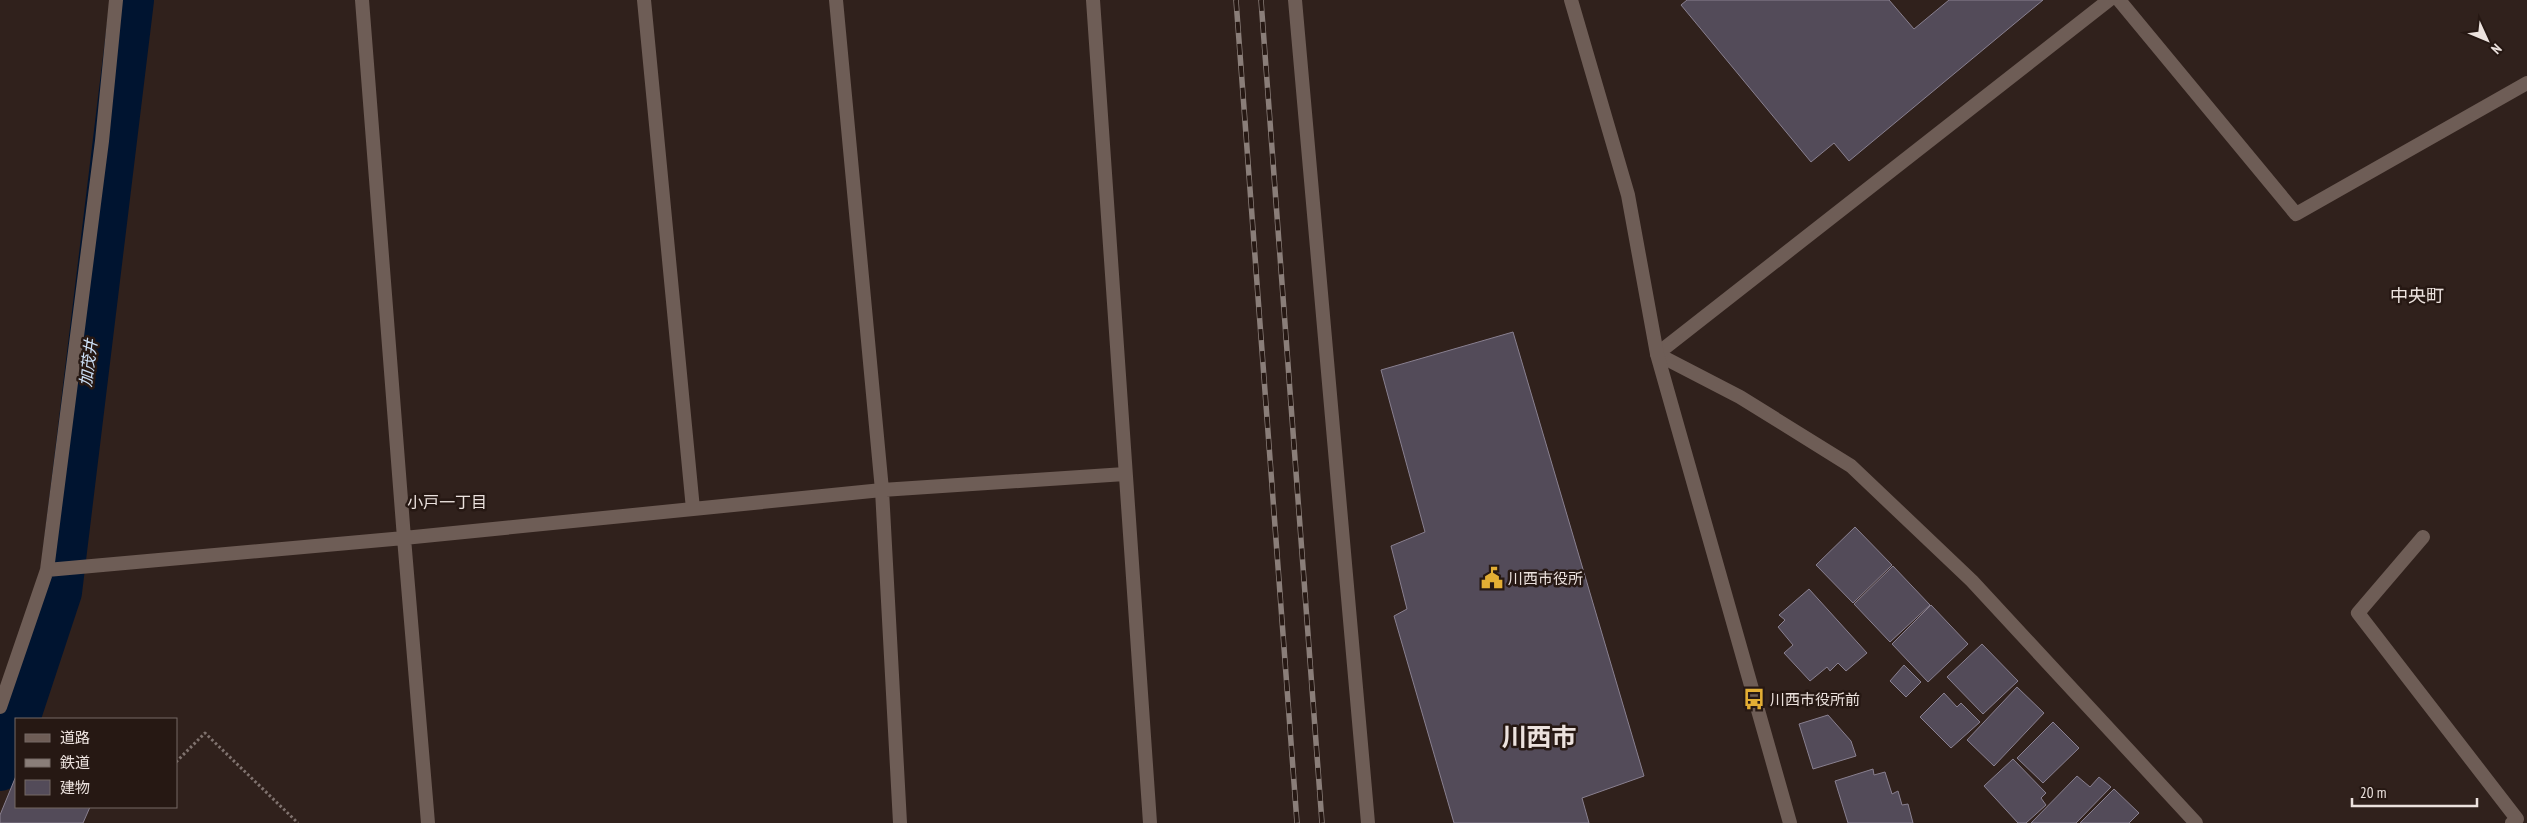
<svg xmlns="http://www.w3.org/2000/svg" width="2527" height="823" font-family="'PT Sans Narrow','Noto Sans JP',sans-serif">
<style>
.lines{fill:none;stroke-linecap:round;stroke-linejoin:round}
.canal{stroke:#001430;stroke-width:44}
.building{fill:#534b59;stroke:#898090}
.path{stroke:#80736f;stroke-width:3;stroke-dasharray:2.5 2.5;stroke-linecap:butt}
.minor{stroke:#6e5d56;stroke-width:14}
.tertiary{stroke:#6e5d56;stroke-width:14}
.rail-casing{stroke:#8a7e79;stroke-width:5.5}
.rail{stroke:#261813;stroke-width:4;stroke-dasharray:11;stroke-linecap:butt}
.labels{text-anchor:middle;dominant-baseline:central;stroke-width:5;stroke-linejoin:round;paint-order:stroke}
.poi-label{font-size:15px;fill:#ece2de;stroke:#261813;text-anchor:start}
.water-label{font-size:16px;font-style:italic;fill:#cce0f7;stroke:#261813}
.neighbourhood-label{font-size:16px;fill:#ece2de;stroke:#261813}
.quarter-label{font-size:18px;fill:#ece2de;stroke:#261813}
.town-label{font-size:25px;font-weight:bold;fill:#ece2de;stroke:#261813}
</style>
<rect width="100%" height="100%" fill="#30211c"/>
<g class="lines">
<path class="canal" d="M 18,719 L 60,592 L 132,0
M 0,769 L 16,723"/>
</g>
<path class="building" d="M 1687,0 L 1889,0 L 1914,29 L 1949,0 L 2043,0 L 1849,161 L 1834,143 L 1811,162 L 1681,5 Z
M 1513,332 L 1644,776 L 1582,798 L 1589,823 L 1454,823 L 1394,616 L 1407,609 L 1391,546 L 1425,532 L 1381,370 Z
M 1855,527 L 1892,565 L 1853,603 L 1816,565 Z
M 1893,566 L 1930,605 L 1890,642 L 1854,604 Z
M 1809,589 L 1867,653 L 1846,671 L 1838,663 L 1830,671 L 1827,667 L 1810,681 L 1784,653 L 1793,645 L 1778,627 L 1785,620 L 1779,615 Z
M 1931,605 L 1968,644 L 1928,682 L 1892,644 Z
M 1982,644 L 2018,681 L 1983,714 L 1947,677 Z
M 1904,665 L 1921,682 L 1906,697 L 1890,681 Z
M 2017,687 L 2044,713 L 1994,766 L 1967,740 Z
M 1944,693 L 1957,707 L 1961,703 L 1980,722 L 1951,748 L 1920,717 Z
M 1828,715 L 1851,741 L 1856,756 L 1813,769 L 1799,724 Z
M 2053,722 L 2079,748 L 2043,783 L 2017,758 Z
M 2013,759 L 2046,793 L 2041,798 L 2046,805 L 2026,823 L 2018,823 L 1984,786 Z
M 1873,769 L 1874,775 L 1885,772 L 1892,794 L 1898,791 L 1902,805 L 1908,804 L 1913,823 L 1848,823 L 1835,781 Z
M 16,776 L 16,807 L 90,807 L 83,823 L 0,823 L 0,815 Z
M 2077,776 L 2090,787 L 2099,777 L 2111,787 L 2076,823 L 2031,823 Z
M 2114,789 L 2139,813 L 2129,823 L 2080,823 Z"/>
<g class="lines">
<path class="path" d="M 176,762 L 205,733 L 298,823"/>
<path class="minor" d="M 644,0 L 693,509
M 836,0 L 882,490 L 900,823
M 1093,0 L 1150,823
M 1295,0 L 1368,823
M 2109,0 L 1657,354 L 1740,397 L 1851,466 L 1972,581 L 2196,823
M 2119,0 L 2296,214 L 2527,83
M 2423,537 L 2358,613 L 2517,819 L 2512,823
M 47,570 L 404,538 L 362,0
M 0,707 L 47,570 L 102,141 L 116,0
M 428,823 L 404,538 L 882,490 L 1125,474"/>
<path class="tertiary" d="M 1571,0 L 1628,195 L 1657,354 L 1790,823"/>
<g class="rail-casing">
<path id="rail" d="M 1236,0 L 1297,823
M 1261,0 L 1322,823"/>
</g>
<use href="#rail" class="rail"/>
</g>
<defs>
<g id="civic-bare" transform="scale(1.725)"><path d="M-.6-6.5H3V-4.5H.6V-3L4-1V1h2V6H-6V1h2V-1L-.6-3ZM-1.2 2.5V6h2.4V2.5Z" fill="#e3ae34" stroke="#261813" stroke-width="2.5" paint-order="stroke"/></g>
<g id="bus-bare" transform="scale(1.725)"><path d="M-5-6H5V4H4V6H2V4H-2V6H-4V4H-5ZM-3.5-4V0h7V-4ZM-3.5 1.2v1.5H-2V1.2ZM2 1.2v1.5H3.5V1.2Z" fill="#e3ae34" stroke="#261813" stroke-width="2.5" paint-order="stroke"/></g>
</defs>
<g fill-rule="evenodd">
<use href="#civic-bare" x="1492" y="578"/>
<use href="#bus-bare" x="1754" y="699"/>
</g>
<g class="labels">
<g class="poi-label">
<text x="1508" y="578">川西市役所</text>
<text x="1770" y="699">川西市役所前</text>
</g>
<g class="water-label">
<text transform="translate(88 363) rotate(-83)">加茂井</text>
</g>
<g class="neighbourhood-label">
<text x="447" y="502">小戸一丁目</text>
</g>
<g class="quarter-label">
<text x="2417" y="295">中央町</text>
</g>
<g class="town-label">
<text x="1539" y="737">川西市</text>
</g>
</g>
<rect x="15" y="718" width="162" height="90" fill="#261813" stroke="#756964"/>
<rect x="25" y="734" width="25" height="8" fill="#6e5d56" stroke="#756964"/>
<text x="60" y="743" font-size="15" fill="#ece2de">道路</text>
<rect x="25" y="759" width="25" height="8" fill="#8a7e79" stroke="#756964"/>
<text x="60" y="768" font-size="15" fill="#ece2de">鉄道</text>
<rect x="25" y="780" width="25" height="15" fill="#534b59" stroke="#756964"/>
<text x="60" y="793" font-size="15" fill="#ece2de">建物</text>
<g transform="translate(2487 40) rotate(134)" stroke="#261813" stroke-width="4" paint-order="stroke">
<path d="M0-4L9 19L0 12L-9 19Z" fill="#ece2de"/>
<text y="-8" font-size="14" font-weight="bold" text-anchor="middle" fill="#ece2de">N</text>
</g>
<path d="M2352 798v8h125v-8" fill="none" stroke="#ece2de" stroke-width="2.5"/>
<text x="2360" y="798" font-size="15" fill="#ece2de" stroke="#261813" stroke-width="4" paint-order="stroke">20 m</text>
</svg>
